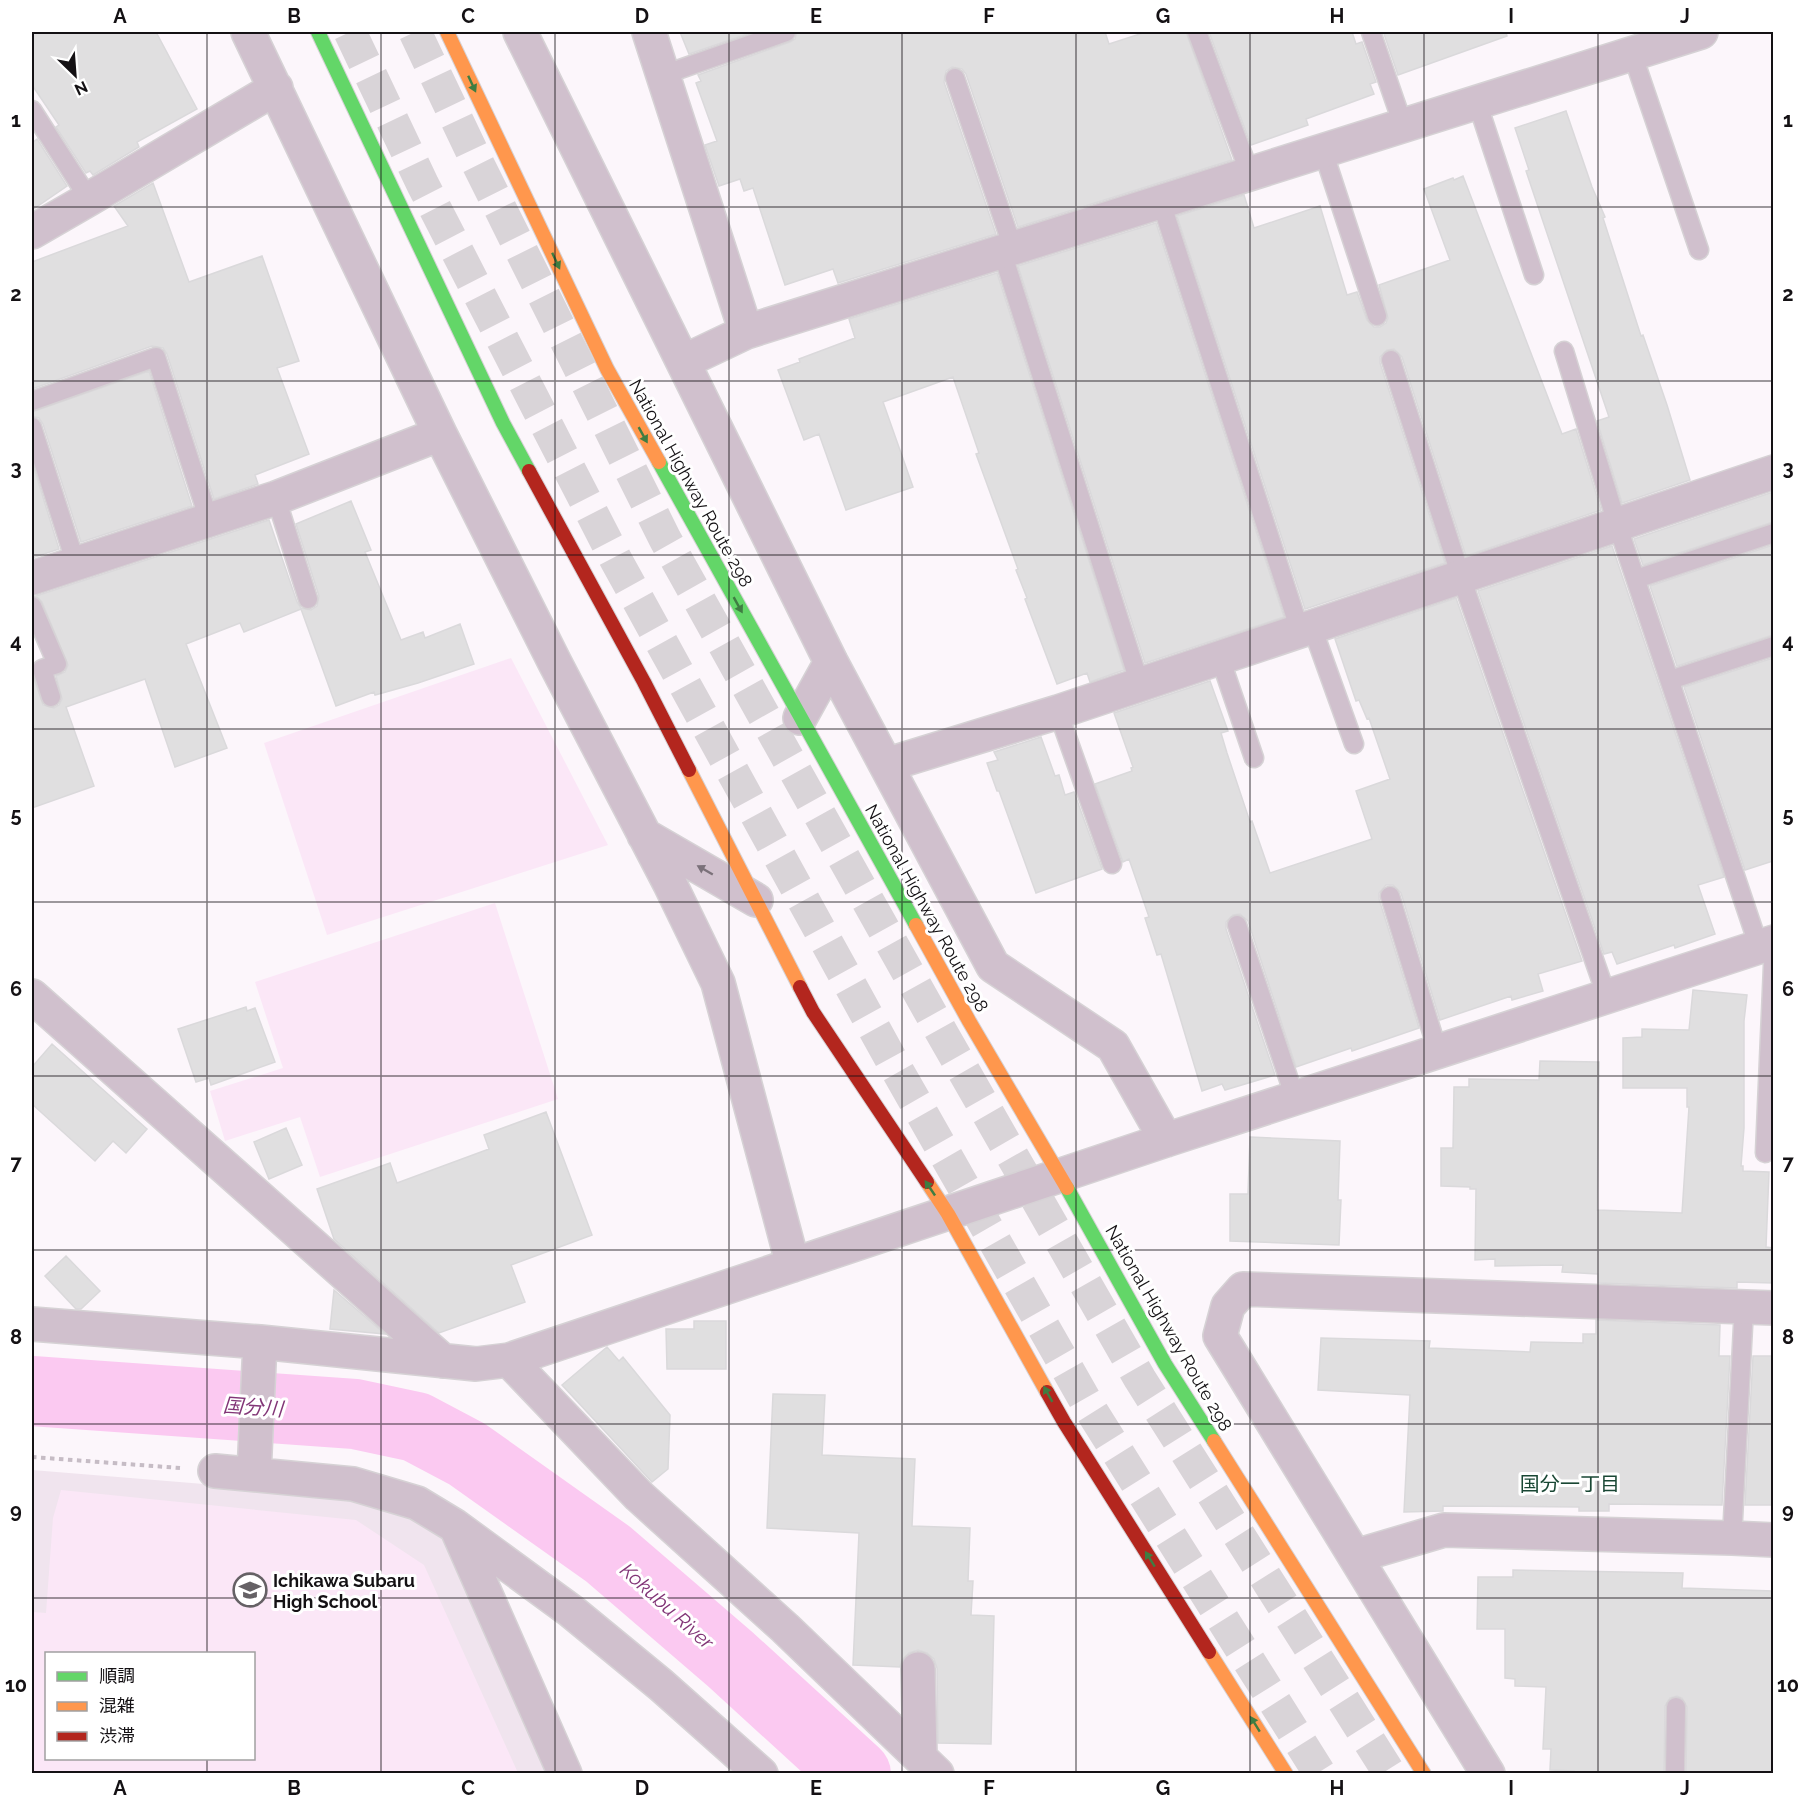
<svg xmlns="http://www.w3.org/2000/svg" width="1805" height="1805" font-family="Raleway,'Noto Sans JP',sans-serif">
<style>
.built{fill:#f0e4ee;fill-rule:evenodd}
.green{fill:#fbe7f7;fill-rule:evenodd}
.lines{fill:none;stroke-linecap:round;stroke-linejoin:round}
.river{stroke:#fbc9f1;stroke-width:70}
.building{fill:#e0dfe0;stroke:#dad9db;stroke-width:1.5}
.highway-tunnel{stroke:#d9d4d8;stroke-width:33;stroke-dasharray:33 16;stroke-linecap:butt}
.lane-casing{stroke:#d6d2d5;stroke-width:21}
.street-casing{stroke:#d6d2d5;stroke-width:36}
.fast-casing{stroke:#d6d2d5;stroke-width:16}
.slow-casing{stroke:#d6d2d5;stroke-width:16}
.jam-casing{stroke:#d6d2d5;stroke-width:16}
.path{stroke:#c6bcc5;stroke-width:4;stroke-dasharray:4.5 4.5;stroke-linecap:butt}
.lane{stroke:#d0c0cd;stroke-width:18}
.street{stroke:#d0c0cd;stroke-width:33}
.fast{stroke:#63d668;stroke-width:14}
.slow{stroke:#ff974d;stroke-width:14}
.jam{stroke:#b3261e;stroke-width:14}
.oneway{fill:#3f7d42}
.oneway2{fill:#7b717a}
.grid{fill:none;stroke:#141114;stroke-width:1.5;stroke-opacity:0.55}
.labels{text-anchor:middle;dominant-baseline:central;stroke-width:6;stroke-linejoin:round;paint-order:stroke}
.street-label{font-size:18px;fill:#141114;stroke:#fff}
.poi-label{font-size:18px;font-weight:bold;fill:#141114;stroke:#fff;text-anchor:start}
.water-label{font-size:20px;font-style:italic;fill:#823577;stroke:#fff}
.neighbourhood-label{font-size:20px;fill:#194734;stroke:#fff}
.neatline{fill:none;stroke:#141114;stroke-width:2}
.grid-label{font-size:20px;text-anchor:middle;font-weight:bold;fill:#141114}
</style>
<rect width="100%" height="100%" fill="#fcf6fb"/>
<path class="built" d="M 32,1470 L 351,1496 L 441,1527 L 552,1773 L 32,1773 ZM 46,1654 L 254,1654 L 254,1758 L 46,1758 Z"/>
<path class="green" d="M 511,658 L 608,845 L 327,935 L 264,743 Z
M 495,903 L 558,1099 L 320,1177 L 300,1117 L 225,1141 L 210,1091 L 283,1068 L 255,982 Z
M 61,1490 L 356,1520 L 424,1565 L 518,1773 L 32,1773 L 32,1612 L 46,1613 L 53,1518 ZM 46,1654 L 254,1654 L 254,1758 L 46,1758 Z"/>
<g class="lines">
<path class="river" d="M 32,1391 L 355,1414 L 416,1427 L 467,1454 L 608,1554 L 730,1659 L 856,1774"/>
</g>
<path class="building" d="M 32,32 L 156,32 L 197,109 L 137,142 L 139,147 L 93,175 L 90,171 L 86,173 L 56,127 L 59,125 L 32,85 Z
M 680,32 L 753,32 L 689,54 Z
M 797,32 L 1105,32 L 1109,44 L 1146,32 L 1186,32 L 1232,160 L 1018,227 L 966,74 L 962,69 L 952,67 L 946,71 L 944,82 L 996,234 L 838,283 L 833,269 L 785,285 L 753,188 L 744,191 L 740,179 L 719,186 L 705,145 L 717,141 L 696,83 L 701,81 L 698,75 L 790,42 L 795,39 Z
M 1209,32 L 1352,32 L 1356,44 L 1362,42 L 1376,82 L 1370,84 L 1374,94 L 1306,119 L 1308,125 L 1251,145 Z
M 1391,32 L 1506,32 L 1507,36 L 1398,75 L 1384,34 Z
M 1566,111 L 1592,187 L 1605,217 L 1603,218 L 1641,336 L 1643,335 L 1667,405 L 1690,480 L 1622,503 L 1597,421 L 1609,417 L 1526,171 L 1529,170 L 1515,128 Z
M 37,139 L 67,186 L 32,210 L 32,143 Z
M 1463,176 L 1562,434 L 1576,429 L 1601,510 L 1466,556 L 1402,357 L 1394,349 L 1387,350 L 1380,357 L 1380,363 L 1445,563 L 1305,609 L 1177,216 L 1244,195 L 1254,228 L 1320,206 L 1347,295 L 1357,292 L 1367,320 L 1374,327 L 1380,327 L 1386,323 L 1388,318 L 1379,285 L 1450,260 L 1424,189 L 1453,178 L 1454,180 Z
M 153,183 L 189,282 L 262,256 L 299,361 L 277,368 L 309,454 L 255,475 L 258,484 L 214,499 L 167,354 L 163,348 L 152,346 L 32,389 L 32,262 L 128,226 L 114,206 Z
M 1156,223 L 1284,617 L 1145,663 L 1018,266 Z
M 997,273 L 1124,670 L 1090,682 L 1087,673 L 1057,684 L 1025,599 L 1027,598 L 1016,570 L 1018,569 L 976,454 L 979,453 L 953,377 L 883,402 L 913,487 L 846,510 L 819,434 L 804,440 L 778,370 L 800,362 L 799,359 L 855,338 L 849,319 Z
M 149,371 L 192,506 L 81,542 L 43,424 L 39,418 L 32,416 L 32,412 Z
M 32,462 L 59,549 L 32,558 Z
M 1773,492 L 1773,522 L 1643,565 L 1634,539 Z
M 351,501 L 371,550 L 365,552 L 401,640 L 423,632 L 425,638 L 460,624 L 474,664 L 418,683 L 375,695 L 374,692 L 336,706 L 301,609 L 244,632 L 240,623 L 186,644 L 227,748 L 175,767 L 145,679 L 66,707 L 94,786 L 32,808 L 32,673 L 43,705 L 54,708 L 59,705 L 62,699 L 56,676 L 65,672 L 68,665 L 42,602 L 36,596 L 269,520 L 297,602 L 301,608 L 311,610 L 317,606 L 319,596 L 296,524 Z
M 1773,545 L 1773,635 L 1677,666 L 1650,586 Z
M 1612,546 L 1724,877 L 1698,885 L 1715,934 L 1675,948 L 1674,945 L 1617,964 L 1612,952 L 1604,954 L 1478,591 Z
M 1456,598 L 1582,961 L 1538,974 L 1543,991 L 1512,1000 L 1511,996 L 1440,1020 L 1401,893 L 1393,885 L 1386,885 L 1379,893 L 1379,899 L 1419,1028 L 1352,1051 L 1351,1048 L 1296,1067 L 1248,921 L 1240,914 L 1233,915 L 1226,922 L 1226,929 L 1275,1075 L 1225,1090 L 1222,1084 L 1202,1091 L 1161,954 L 1157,955 L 1145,918 L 1149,917 L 1129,859 L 1123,862 L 1095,784 L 1132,771 L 1131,768 L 1133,767 L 1114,713 L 1210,681 L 1228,731 L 1221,733 L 1227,753 L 1250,822 L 1252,821 L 1270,873 L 1372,839 L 1356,791 L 1390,779 L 1369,718 L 1367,719 L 1359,700 L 1356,701 L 1335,639 Z
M 1773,658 L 1773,861 L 1745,870 L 1684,687 Z
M 1041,737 L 1055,776 L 1059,775 L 1065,795 L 1074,792 L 1102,869 L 1036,893 L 999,791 L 997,791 L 987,763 L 998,760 L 994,752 Z
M 1693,990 L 1747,995 L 1744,1021 L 1744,1128 L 1741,1166 L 1743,1166 L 1743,1171 L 1769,1172 L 1766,1247 L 1773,1248 L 1773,1283 L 1737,1282 L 1737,1288 L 1598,1283 L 1598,1274 L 1562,1272 L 1563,1265 L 1495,1266 L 1495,1259 L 1475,1260 L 1476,1189 L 1470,1189 L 1470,1187 L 1441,1186 L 1441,1148 L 1453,1148 L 1454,1087 L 1469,1087 L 1469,1079 L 1539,1080 L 1540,1061 L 1599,1062 L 1597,1210 L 1682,1213 L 1689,1107 L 1687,1107 L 1687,1088 L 1623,1088 L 1623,1038 L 1642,1037 L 1642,1029 L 1689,1030 Z
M 246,1007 L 247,1011 L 255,1008 L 275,1062 L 211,1085 L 209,1078 L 196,1082 L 178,1029 Z
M 52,1044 L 147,1129 L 126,1153 L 113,1141 L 95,1161 L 32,1104 L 32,1067 Z
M 546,1112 L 592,1235 L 511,1265 L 525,1302 L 439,1333 L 334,1239 L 317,1189 L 390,1163 L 397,1183 L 489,1149 L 484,1135 Z
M 286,1128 L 302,1165 L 269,1179 L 254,1142 Z
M 1250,1137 L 1340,1141 L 1338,1200 L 1341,1200 L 1339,1245 L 1230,1241 L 1230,1194 L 1248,1194 Z
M 66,1256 L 100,1291 L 81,1309 L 76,1309 L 45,1276 Z
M 334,1290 L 385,1334 L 330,1329 Z
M 1596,1320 L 1720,1325 L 1719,1356 L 1730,1356 L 1722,1505 L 1609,1504 L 1609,1511 L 1579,1511 L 1579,1507 L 1443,1506 L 1443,1511 L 1404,1512 L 1410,1395 L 1318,1390 L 1321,1338 L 1430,1341 L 1429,1348 L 1530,1352 L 1531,1342 L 1583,1343 L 1583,1334 L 1596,1334 Z
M 694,1321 L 726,1321 L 726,1369 L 667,1369 L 666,1329 L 694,1329 Z
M 607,1347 L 619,1361 L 623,1357 L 670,1415 L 668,1469 L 652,1482 L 562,1385 Z
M 1753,1356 L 1773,1356 L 1773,1505 L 1745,1505 Z
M 773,1394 L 825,1395 L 822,1455 L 915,1459 L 912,1526 L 970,1528 L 968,1581 L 973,1581 L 971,1615 L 994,1616 L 991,1744 L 938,1743 L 937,1668 L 934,1659 L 927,1653 L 918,1650 L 909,1653 L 902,1660 L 900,1667 L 853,1665 L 859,1533 L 767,1528 Z
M 1513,1570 L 1683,1573 L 1682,1588 L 1773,1591 L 1773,1773 L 1686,1773 L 1687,1707 L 1682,1698 L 1677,1696 L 1670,1698 L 1665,1706 L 1664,1773 L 1574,1773 L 1574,1771 L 1550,1770 L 1551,1749 L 1543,1749 L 1546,1687 L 1515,1686 L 1515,1679 L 1505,1678 L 1505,1629 L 1477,1629 L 1478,1577 L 1513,1577 Z"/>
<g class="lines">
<path class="highway-tunnel" d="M 350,32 L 423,185 L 616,560 L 892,1061 L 1089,1407 L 1320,1774
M 415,32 L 475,158 L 665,539 L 943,1035 L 1140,1379 L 1390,1774"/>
<g class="lane-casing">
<path id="lane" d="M 1197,32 L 1250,174
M 1371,32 L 1403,125
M 1632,53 L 1699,250
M 663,75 L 786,32
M 955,78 L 1013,248
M 1477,102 L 1534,275
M 32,110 L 89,199
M 1323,151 L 1377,316
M 1161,202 L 1300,631
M 1002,252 L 1140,685
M 1564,351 L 1617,524 L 1759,947
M 1391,360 L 1461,577 L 1607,997
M 32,401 L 156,357 L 209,520
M 32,427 L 76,564
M 276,498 L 308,599
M 1636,579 L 1774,533
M 32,606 L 57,664 L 42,669 L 51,697
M 1312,627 L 1354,744
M 1220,658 L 1254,758
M 1670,680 L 1774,646
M 1058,712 L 1112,864
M 1390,896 L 1438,1052
M 1237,925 L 1295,1098
M 1765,1153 L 1774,943
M 1732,1538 L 1744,1307
M 1675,1774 L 1676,1707"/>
</g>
<g class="street-casing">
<path id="street" d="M 248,32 L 440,434 L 555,663 L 670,884 L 718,983 L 793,1265
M 520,32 L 831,662 L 993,966 L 1113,1046 L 1166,1140
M 649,32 L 746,332
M 32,232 L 89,199 L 276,88
M 683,362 L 746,332 L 1701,32
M 32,578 L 276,498 L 440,434
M 800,718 L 831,662
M 886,765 L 1058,712 L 1774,472
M 644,835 L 756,900
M 32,996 L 443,1361
M 32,1324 L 260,1342 L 476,1364 L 509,1360 L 1166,1140 L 1774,942
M 509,1360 L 639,1496 L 785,1628 L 937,1774
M 215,1471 L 353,1484 L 417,1503 L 455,1526 L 571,1611 L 661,1685 L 761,1774
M 254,1474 L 260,1342
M 456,1527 L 565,1774
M 1356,1556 L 1444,1530 L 1732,1538 L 1774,1540
M 918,1669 L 920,1755
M 1488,1774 L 1220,1336 L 1228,1306 L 1243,1289 L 1774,1308"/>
</g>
<g class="fast-casing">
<path id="fast" d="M 318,32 L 503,423 L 529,471
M 659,462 L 916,925
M 1067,1188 L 1165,1364 L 1214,1441"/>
</g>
<g class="slow-casing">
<path id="slow" d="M 447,32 L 607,369 L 659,462
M 689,770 L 800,987
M 916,925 L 969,1021 L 1067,1188
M 927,1182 L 948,1214 L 1047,1392
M 1214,1441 L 1424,1774
M 1209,1652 L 1286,1774"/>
</g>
<g class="jam-casing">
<path id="jam" d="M 529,471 L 644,682 L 689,770
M 800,987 L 813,1012 L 927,1182
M 1047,1392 L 1064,1422 L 1209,1652"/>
</g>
<path class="path" d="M 32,1457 L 180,1468"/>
<use href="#lane" class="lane"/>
<use href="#street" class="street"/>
<use href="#fast" class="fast"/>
<use href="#slow" class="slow"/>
<use href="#jam" class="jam"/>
</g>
<defs><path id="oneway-solid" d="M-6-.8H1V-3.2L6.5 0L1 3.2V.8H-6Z" transform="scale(1.5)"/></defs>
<g class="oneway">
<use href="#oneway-solid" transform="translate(472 84) rotate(65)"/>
<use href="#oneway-solid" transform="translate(556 261) rotate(65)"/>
<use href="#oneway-solid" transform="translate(643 435) rotate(61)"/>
<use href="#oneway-solid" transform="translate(738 605) rotate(61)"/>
<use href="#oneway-solid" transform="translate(930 1188) rotate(-124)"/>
<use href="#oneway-solid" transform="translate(1048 1394) rotate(-119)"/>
<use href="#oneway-solid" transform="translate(1150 1559) rotate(-122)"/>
<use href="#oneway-solid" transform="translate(1255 1724) rotate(-122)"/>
</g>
<use class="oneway2" href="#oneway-solid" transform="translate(705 870) rotate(-150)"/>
<path class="grid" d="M 207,32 L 207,1654M 381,32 L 381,1774M 555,32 L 555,1774M 729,32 L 729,1774M 902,32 L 902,1774M 1076,32 L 1076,1774M 1250,32 L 1250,1774M 1424,32 L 1424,1774M 1598,32 L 1598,1774M 32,207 L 1774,207M 32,381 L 1774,381M 32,555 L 1774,555M 32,729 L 1774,729M 32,902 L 1774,902M 32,1076 L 1774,1076M 32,1250 L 1774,1250M 32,1424 L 1774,1424M 32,1598 L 1774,1598M 207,1758 L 207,1774"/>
<defs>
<g id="school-ring" transform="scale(1.725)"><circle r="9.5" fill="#fff" stroke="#656165" stroke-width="1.5"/><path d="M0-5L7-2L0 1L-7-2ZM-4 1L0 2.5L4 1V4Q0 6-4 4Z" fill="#656165"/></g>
</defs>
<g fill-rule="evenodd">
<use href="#school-ring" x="250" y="1590"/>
</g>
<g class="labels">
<g class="street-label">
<text transform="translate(691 483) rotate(61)">National Highway Route 298</text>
<text transform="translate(927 908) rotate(61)">National Highway Route 298</text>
<text transform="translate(1169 1328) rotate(60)">National Highway Route 298</text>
</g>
<g class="poi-label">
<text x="273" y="1580">Ichikawa Subaru<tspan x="273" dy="21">High School</tspan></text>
</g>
<g class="water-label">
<text transform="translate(253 1407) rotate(4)">国分川</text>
<text transform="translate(667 1606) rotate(42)">Kokubu River</text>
</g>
<g class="neighbourhood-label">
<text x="1570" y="1484">国分一丁目</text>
</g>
</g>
<rect width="1805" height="1805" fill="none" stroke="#ffffff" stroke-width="66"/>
<rect x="45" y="1652" width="210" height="108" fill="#ffffff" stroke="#a1a0a1" stroke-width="1.5"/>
<rect x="57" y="1672" width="30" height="9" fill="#63d668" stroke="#a1a0a1" stroke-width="1.5"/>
<text x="99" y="1682" font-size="18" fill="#141114">順調</text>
<rect x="57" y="1702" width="30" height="9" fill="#ff974d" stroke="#a1a0a1" stroke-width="1.5"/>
<text x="99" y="1712" font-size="18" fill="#141114">混雑</text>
<rect x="57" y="1732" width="30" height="9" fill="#b3261e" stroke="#a1a0a1" stroke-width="1.5"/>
<text x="99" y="1742" font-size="18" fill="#141114">渋滞</text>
<g transform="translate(75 75) rotate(155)" stroke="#ffffff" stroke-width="4.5" paint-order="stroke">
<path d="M0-4.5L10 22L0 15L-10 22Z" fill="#141114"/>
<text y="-9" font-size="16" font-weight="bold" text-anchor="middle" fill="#141114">N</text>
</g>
<rect x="33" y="33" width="1739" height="1739" class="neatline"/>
<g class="grid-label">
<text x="120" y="23">A</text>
<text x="294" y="23">B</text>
<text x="468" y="23">C</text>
<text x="642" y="23">D</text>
<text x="816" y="23">E</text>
<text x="989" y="23">F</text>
<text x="1163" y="23">G</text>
<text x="1337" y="23">H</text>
<text x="1511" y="23">I</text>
<text x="1685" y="23">J</text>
<text x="16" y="127">1</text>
<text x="1788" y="127">1</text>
<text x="16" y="301">2</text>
<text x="1788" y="301">2</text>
<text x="16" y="475">3</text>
<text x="1788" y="475">3</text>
<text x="16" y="648">4</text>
<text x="1788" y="648">4</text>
<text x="16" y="822">5</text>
<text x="1788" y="822">5</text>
<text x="16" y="996">6</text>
<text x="1788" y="996">6</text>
<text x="16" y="1170">7</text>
<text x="1788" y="1170">7</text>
<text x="16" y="1344">8</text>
<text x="1788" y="1344">8</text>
<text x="16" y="1518">9</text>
<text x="1788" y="1518">9</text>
<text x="16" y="1692">10</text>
<text x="1788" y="1692">10</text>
<text x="120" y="1795">A</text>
<text x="294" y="1795">B</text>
<text x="468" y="1795">C</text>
<text x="642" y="1795">D</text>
<text x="816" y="1795">E</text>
<text x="989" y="1795">F</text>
<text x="1163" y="1795">G</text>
<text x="1337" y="1795">H</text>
<text x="1511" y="1795">I</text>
<text x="1685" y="1795">J</text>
</g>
</svg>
